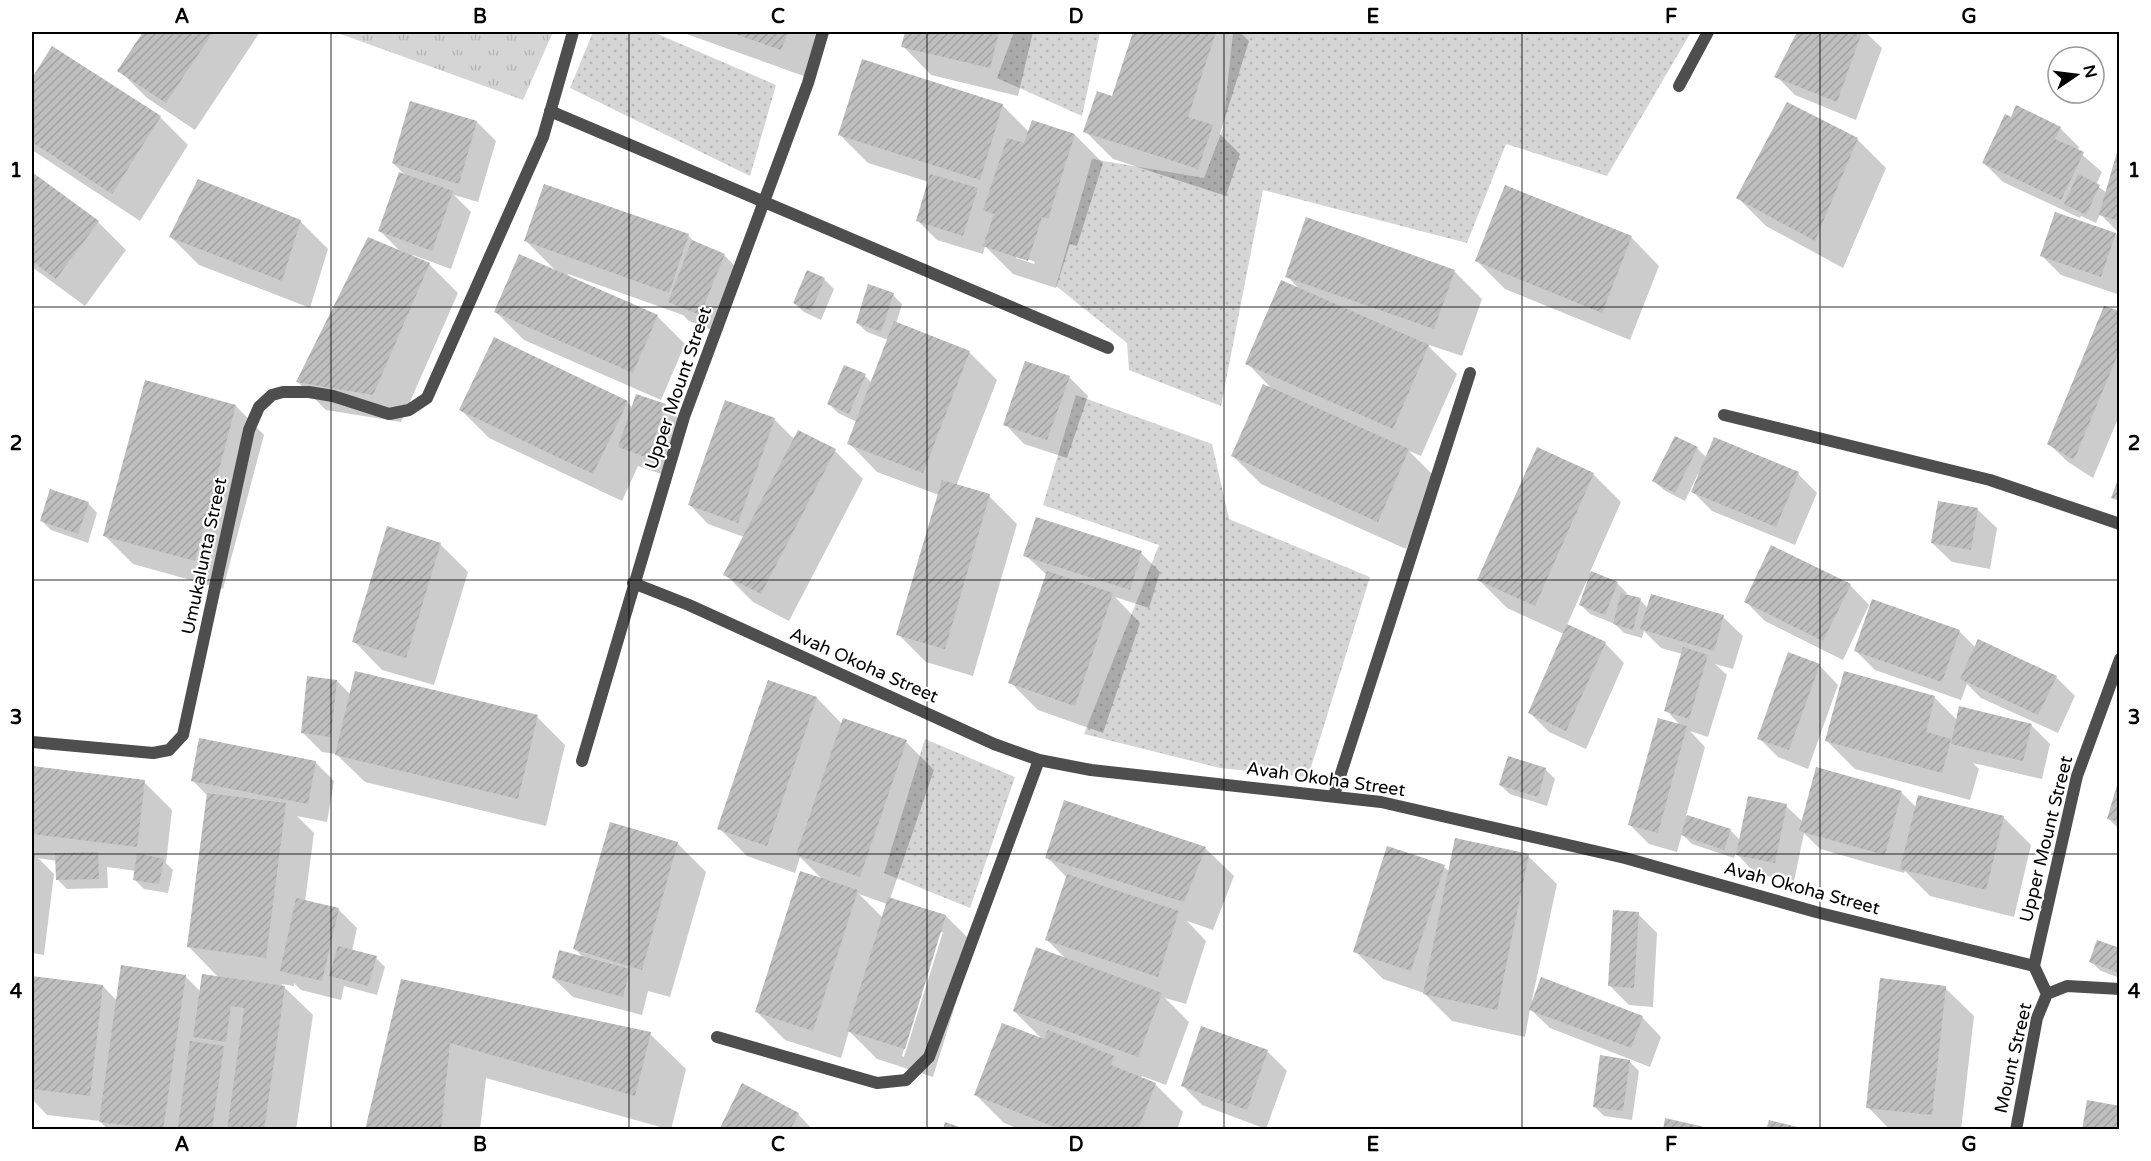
<svg xmlns="http://www.w3.org/2000/svg" width="2151" height="1161" font-family="'Varela Round',sans-serif">
<style>
.grass{fill:url(#grass-tufts)}
.garden{fill:url(#garden-dots)}
.shadow{fill:#0003;fill-rule:evenodd}
.building{fill:url(#building-hatch)}
.lines{fill:none;stroke-linecap:round;stroke-linejoin:round}
.minor{stroke:#4e4e4e;stroke-width:12}
.grid{fill:none;stroke:#000;stroke-width:1.5;stroke-opacity:0.55}
.labels{text-anchor:middle;dominant-baseline:central;stroke-width:4.5;stroke-linejoin:round;paint-order:stroke}
.street-label{font-size:18px;fill:#000;stroke:#fff}
.neatline{fill:none;stroke:#000;stroke-width:2}
.grid-label{font-size:20px;text-anchor:middle;font-weight:bold;fill:#000}
</style>
<defs>
<pattern id="grass-tufts" width="24" height="20" patternUnits="userSpaceOnUse" patternTransform="scale(1.5)"><rect width="24" height="20" fill="#d5d5d5"/><path d="M3 7l-1-3M5 7V3M7 7l1-3M15 17l-1-3M17 17v-4M19 17l1-3" fill="none" stroke="#b5b5b5"/></pattern>
<pattern id="garden-dots" width="8" height="8" patternUnits="userSpaceOnUse" patternTransform="scale(1.5)"><rect width="8" height="8" fill="#d5d5d5"/><path d="M2 2h.1M6 6h.1" fill="none" stroke="#b5b5b5" stroke-width="1.8" stroke-linecap="round"/></pattern>
<pattern id="building-hatch" width="6" height="6" patternUnits="userSpaceOnUse" patternTransform="scale(1.5)"><rect width="6" height="6" fill="#bebebe"/><path d="M-1 1l2-2M0 6l6-6M5 7l2-2" fill="none" stroke="#a2a2a2"/></pattern>
</defs>
<rect width="100%" height="100%" fill="#fff"/>
<path class="grass" d="M 335,32 L 553,32 L 523,100 Z"/>
<path class="garden" d="M 593,32 L 653,32 L 776,85 L 750,176 L 570,88 Z
M 1014,32 L 1100,32 L 1082,116 L 997,78 Z
M 1233,32 L 1691,32 L 1607,176 L 1506,144 L 1467,243 L 1263,190 L 1221,406 L 1129,370 L 1127,343 L 1056,286 L 1092,159 L 1204,178 L 1223,128 Z
M 1076,395 L 1212,444 L 1229,519 L 1370,577 L 1308,777 L 1220,768 L 1084,734 L 1159,545 L 1043,505 Z
M 925,739 L 1015,777 L 970,908 L 884,873 Z"/>
<path class="shadow" d="M 145,32 L 260,32 L 195,130 L 147,98 L 119,70 Z
M 681,32 L 825,32 L 809,78 Z
M 906,32 L 1033,32 L 1018,96 L 931,75 L 903,46 Z
M 1134,32 L 1240,32 L 1249,41 L 1220,134 L 1240,154 L 1226,196 L 1113,159 L 1085,131 L 1113,98 Z
M 1799,32 L 1865,32 L 1882,48 L 1856,120 L 1795,95 L 1776,76 Z
M 53,48 L 160,117 L 188,145 L 140,221 L 32,150 L 32,81 Z
M 411,102 L 477,122 L 496,141 L 478,202 L 454,195 L 471,212 L 451,269 L 413,255 L 412,257 L 430,265 L 458,293 L 401,422 L 326,410 L 298,382 L 402,253 L 380,231 L 406,176 L 393,163 Z
M 1002,105 L 1029,132 L 1075,135 L 1103,163 L 1077,246 L 1070,244 L 1056,288 L 1013,274 L 985,246 L 983,254 L 937,240 L 918,221 L 929,182 L 868,163 L 839,134 ZM 1016,255 L 1035,262 L 1034,264 L 1016,258 Z
M 2060,128 L 2079,147 L 2078,151 L 2102,172 L 2096,185 L 2107,193 L 2120,149 L 2120,234 L 2100,214 L 2096,223 L 2081,216 L 2080,218 L 2003,182 L 1984,163 Z
M 1857,139 L 1886,168 L 1843,268 L 1766,226 L 1738,198 Z
M 32,174 L 98,222 L 126,250 L 85,306 L 32,267 Z
M 2056,214 L 2116,234 L 2120,238 L 2120,295 L 2061,275 L 2042,256 Z
M 300,221 L 328,249 L 310,308 L 199,265 L 171,237 Z
M 688,235 L 696,244 L 724,255 L 743,274 L 720,333 L 689,321 L 683,315 L 568,274 L 567,276 L 657,316 L 685,344 L 661,400 L 524,340 L 496,312 L 556,271 L 526,241 Z
M 1631,237 L 1659,266 L 1630,340 L 1505,289 L 1477,261 Z
M 1454,271 L 1482,299 L 1462,356 L 1426,344 L 1457,374 L 1421,456 L 1409,451 L 1436,478 L 1406,549 L 1261,484 L 1233,456 L 1273,390 L 1247,363 L 1300,290 L 1287,276 Z
M 824,279 L 834,289 L 821,320 L 804,312 L 794,303 Z
M 893,295 L 902,304 L 896,324 L 969,352 L 997,380 L 956,486 L 989,496 L 1017,524 L 973,676 L 926,662 L 898,634 L 939,495 L 877,472 L 849,443 L 857,422 L 838,413 L 829,404 L 865,376 L 872,383 L 888,340 L 867,332 L 857,323 Z
M 2120,313 L 2120,414 L 2093,478 L 2068,462 L 2048,443 Z
M 1069,377 L 1088,396 L 1067,458 L 1024,444 L 1005,424 Z
M 146,382 L 236,406 L 264,435 L 223,589 L 133,564 L 105,536 Z
M 637,396 L 666,406 L 685,425 L 667,476 L 638,466 L 622,501 L 489,438 L 461,410 L 627,402 L 633,408 Z
M 774,419 L 795,440 L 835,451 L 863,479 L 789,621 L 753,602 L 725,574 L 744,537 L 708,524 L 689,504 Z
M 1697,448 L 1707,458 L 1798,474 L 1817,493 L 1795,545 L 1712,511 L 1693,492 L 1700,475 L 1698,474 L 1685,501 L 1664,490 L 1654,481 Z
M 1593,474 L 1621,502 L 1590,572 L 1617,583 L 1627,593 L 1625,596 L 1640,600 L 1648,608 L 1723,617 L 1743,636 L 1733,669 L 1715,664 L 1727,675 L 1708,737 L 1690,731 L 1705,747 L 1686,816 L 1730,830 L 1740,840 L 1786,806 L 1803,822 L 1901,792 L 1916,807 L 2003,817 L 2031,845 L 2014,917 L 1930,896 L 1905,871 L 1904,873 L 1820,849 L 1804,833 L 1794,881 L 1756,874 L 1736,853 L 1734,858 L 1692,844 L 1682,834 L 1677,852 L 1649,844 L 1630,825 L 1681,726 L 1666,710 L 1682,654 L 1661,648 L 1644,631 L 1642,638 L 1624,633 L 1615,624 L 1590,614 L 1580,604 L 1589,581 L 1587,580 L 1567,625 L 1605,643 L 1624,663 L 1586,749 L 1549,732 L 1530,713 L 1564,634 L 1507,608 L 1479,580 Z
M 88,503 L 97,513 L 88,543 L 51,530 L 42,521 Z
M 1977,509 L 1997,528 L 1990,569 L 1952,562 L 1932,543 Z
M 440,544 L 468,572 L 434,685 L 382,670 L 354,641 Z
M 1141,553 L 1160,572 L 1149,608 L 1115,597 L 1140,623 L 1103,733 L 1038,710 L 1010,682 L 1047,575 L 1025,555 Z
M 1850,585 L 1869,605 L 1843,660 L 1765,621 L 1746,602 Z
M 1959,631 L 1976,648 L 2056,677 L 2075,696 L 2058,733 L 1981,698 L 1967,684 L 1961,700 L 1875,670 L 1856,651 Z
M 1819,665 L 1838,685 L 1808,769 L 1778,757 L 1759,738 Z
M 337,681 L 351,695 L 537,717 L 565,745 L 546,826 L 365,782 L 336,754 L 322,752 L 303,733 Z
M 769,682 L 817,698 L 842,724 L 906,742 L 934,770 L 890,899 L 946,916 L 974,944 L 933,1077 L 877,1059 L 849,1031 L 841,1058 L 785,1040 L 757,1012 L 824,881 L 800,857 L 795,873 L 747,856 L 719,828 ZM 859,894 L 887,904 L 883,918 ZM 940,932 L 943,932 L 904,1057 L 902,1056 Z
M 1934,697 L 1958,721 L 2031,725 L 2050,744 L 2042,779 L 1973,763 L 1979,769 L 1970,800 L 1855,769 L 1827,741 Z
M 315,762 L 334,781 L 327,822 L 297,816 L 314,833 L 305,901 L 338,909 L 357,928 L 352,951 L 376,958 L 385,967 L 377,995 L 344,986 L 341,1000 L 301,990 L 294,983 L 294,986 L 281,984 L 313,1015 L 296,1130 L 108,1130 L 100,1121 L 47,1115 L 32,1099 L 32,978 L 103,986 L 117,1001 L 185,976 L 201,992 L 219,978 L 188,946 L 208,796 L 193,781 Z
M 32,767 L 144,782 L 172,810 L 166,863 L 173,870 L 168,893 L 144,889 L 134,879 L 136,871 L 107,867 L 108,888 L 67,889 L 58,880 L 57,861 L 38,858 L 54,874 L 44,955 L 32,953 Z
M 1545,769 L 1555,779 L 1547,806 L 1510,794 L 1500,785 Z
M 2120,778 L 2120,830 L 2108,818 Z
M 611,823 L 678,844 L 706,872 L 670,997 L 648,991 L 642,1015 L 573,997 L 553,978 L 584,958 L 575,949 Z
M 1205,848 L 1234,876 L 1213,930 L 1187,921 L 1206,941 L 1186,1004 L 1165,998 L 1189,1022 L 1166,1085 L 1142,1076 L 1141,1078 L 1155,1084 L 1183,1112 L 1177,1130 L 1021,1130 L 1004,1123 L 976,1095 L 1044,1041 L 1014,1011 L 1066,959 L 1047,940 L 1067,878 L 1047,857 Z
M 1528,856 L 1557,884 L 1532,1000 L 1642,1017 L 1661,1037 L 1650,1067 L 1550,1028 L 1530,1009 L 1525,1037 L 1452,1021 L 1424,993 L 1383,979 L 1355,951 L 1444,867 L 1450,872 Z
M 1638,914 L 1657,933 L 1653,1007 L 1629,1005 L 1609,985 Z
M 2120,950 L 2120,978 L 2101,971 L 2091,962 Z
M 403,981 L 650,1034 L 686,1069 L 671,1130 L 486,1078 L 480,1130 L 367,1130 Z
M 1945,988 L 1974,1016 L 1961,1130 L 1890,1130 L 1868,1107 Z
M 1267,1051 L 1287,1071 L 1266,1129 L 1202,1105 L 1183,1086 Z
M 1629,1061 L 1639,1071 L 1632,1120 L 1604,1116 L 1594,1106 Z
M 798,1114 L 813,1130 L 720,1130 Z"/>
<path class="building" d="M 143,32 L 213,32 L 166,103 L 117,71 Z
M 729,32 L 788,32 L 781,50 Z
M 905,32 L 999,32 L 990,68 L 901,47 Z
M 1133,32 L 1216,32 L 1188,117 L 1213,125 L 1198,169 L 1083,132 L 1097,91 L 1112,96 Z
M 1797,32 L 1862,32 L 1837,102 L 1774,77 Z
M 52,46 L 161,116 L 112,194 L 32,142 L 32,78 Z
M 862,59 L 1003,104 L 980,180 L 838,135 Z
M 410,101 L 477,121 L 459,184 L 392,163 Z
M 1787,102 L 1858,138 L 1815,241 L 1736,198 Z
M 2016,105 L 2061,127 L 2055,139 L 2084,152 L 2061,200 L 1982,163 L 2005,114 L 2011,117 Z
M 1032,120 L 1075,134 L 1048,219 L 1042,217 L 1028,261 L 983,246 L 994,214 L 983,210 L 1007,138 L 1024,143 Z
M 2119,145 L 2120,146 L 2120,221 L 2099,215 Z
M 32,172 L 99,221 L 56,279 L 32,261 Z
M 399,172 L 453,191 L 432,251 L 378,231 Z
M 930,174 L 978,188 L 963,236 L 916,221 Z
M 2078,174 L 2100,185 L 2086,215 L 2064,204 Z
M 198,179 L 301,220 L 282,281 L 169,237 Z
M 544,184 L 689,234 L 669,293 L 524,241 Z
M 1505,185 L 1632,236 L 1602,313 L 1475,261 Z
M 2055,212 L 2116,233 L 2101,277 L 2040,256 Z
M 1306,217 L 1455,270 L 1434,329 L 1285,277 Z
M 368,237 L 430,263 L 373,395 L 296,382 Z
M 692,240 L 725,254 L 700,315 L 668,302 Z
M 519,254 L 658,315 L 633,373 L 494,312 Z
M 807,270 L 825,278 L 811,311 L 793,303 Z
M 1281,280 L 1429,345 L 1393,429 L 1245,364 Z
M 868,284 L 894,293 L 881,332 L 856,323 Z
M 2104,306 L 2120,311 L 2120,349 L 2074,460 L 2047,444 Z
M 894,321 L 970,351 L 923,473 L 847,444 Z
M 494,337 L 628,401 L 593,474 L 459,410 Z
M 1025,361 L 1070,376 L 1047,440 L 1003,425 Z
M 844,365 L 866,374 L 849,414 L 827,404 Z
M 145,380 L 236,405 L 195,561 L 103,536 Z
M 1263,384 L 1409,449 L 1378,522 L 1231,456 Z
M 636,394 L 666,404 L 648,458 L 618,447 Z
M 725,400 L 775,418 L 738,523 L 688,505 Z
M 798,430 L 836,449 L 761,594 L 723,575 Z
M 1675,436 L 1698,447 L 1675,493 L 1652,481 Z
M 1714,437 L 1799,472 L 1776,527 L 1691,492 Z
M 1537,447 L 1594,473 L 1535,606 L 1477,580 Z
M 2120,474 L 2120,501 L 2111,498 Z
M 942,480 L 990,494 L 945,649 L 896,635 Z
M 50,489 L 89,502 L 78,534 L 40,521 Z
M 1938,501 L 1978,508 L 1971,550 L 1931,543 Z
M 1036,517 L 1142,551 L 1130,590 L 1023,556 Z
M 387,526 L 441,543 L 406,658 L 352,642 Z
M 1771,545 L 1851,584 L 1823,641 L 1744,602 Z
M 1047,571 L 1113,593 L 1075,706 L 1008,683 Z
M 1591,571 L 1618,582 L 1605,615 L 1579,605 Z
M 1621,593 L 1641,598 L 1633,630 L 1613,624 Z
M 1651,594 L 1724,615 L 1714,651 L 1640,629 Z
M 1872,599 L 1960,630 L 1942,682 L 1854,651 Z
M 1567,624 L 1606,642 L 1566,731 L 1528,713 Z
M 1978,639 L 2057,676 L 2038,715 L 1960,679 Z
M 1683,647 L 1708,655 L 1689,719 L 1664,711 Z
M 1788,652 L 1820,664 L 1789,750 L 1757,739 Z
M 355,671 L 538,715 L 518,799 L 335,755 Z
M 1844,671 L 1935,696 L 1926,732 L 1951,739 L 1942,773 L 1825,741 Z
M 307,676 L 337,680 L 331,737 L 301,733 Z
M 768,680 L 817,697 L 767,846 L 717,829 Z
M 1959,706 L 2032,724 L 2023,761 L 1951,744 Z
M 843,718 L 907,740 L 860,877 L 796,855 Z
M 1658,718 L 1687,726 L 1658,833 L 1628,825 Z
M 199,738 L 316,761 L 308,804 L 191,781 Z
M 1508,756 L 1546,768 L 1538,797 L 1499,785 Z
M 32,766 L 145,780 L 137,847 L 32,834 Z
M 1816,767 L 1902,791 L 1885,855 L 1799,831 Z
M 2120,775 L 2120,822 L 2107,819 Z
M 207,793 L 286,803 L 266,958 L 187,947 Z
M 1918,795 L 2004,816 L 1986,890 L 1900,869 Z
M 1748,796 L 1787,804 L 1775,863 L 1736,855 Z
M 1064,800 L 1206,847 L 1184,902 L 1045,858 Z
M 1687,815 L 1731,829 L 1724,850 L 1681,835 Z
M 610,822 L 678,842 L 642,970 L 573,949 Z
M 1455,838 L 1529,854 L 1497,1010 L 1423,994 Z
M 1387,846 L 1445,865 L 1411,971 L 1353,952 Z
M 98,852 L 99,879 L 56,880 L 55,853 Z
M 32,853 L 35,853 L 33,870 L 32,870 Z
M 137,853 L 164,859 L 159,884 L 133,880 Z
M 800,871 L 858,890 L 813,1031 L 755,1012 Z
M 1067,874 L 1179,911 L 1158,977 L 1045,940 Z
M 888,897 L 946,915 L 905,1049 L 847,1031 Z
M 296,898 L 339,908 L 322,981 L 280,971 Z
M 1613,910 L 1639,912 L 1634,988 L 1608,986 Z
M 2097,940 L 2120,948 L 2120,973 L 2089,962 Z
M 338,946 L 377,956 L 368,986 L 329,976 Z
M 1036,947 L 1162,993 L 1138,1057 L 1013,1011 Z
M 559,950 L 630,969 L 623,997 L 552,978 Z
M 121,965 L 186,975 L 163,1130 L 99,1122 Z
M 202,974 L 285,986 L 264,1130 L 227,1130 L 244,1008 L 231,1006 L 226,1042 L 193,1037 Z
M 32,976 L 103,985 L 90,1096 L 32,1089 Z
M 1541,977 L 1643,1016 L 1631,1048 L 1529,1010 Z
M 1880,978 L 1946,986 L 1932,1115 L 1866,1108 Z
M 401,979 L 651,1032 L 635,1096 L 450,1043 L 441,1130 L 365,1130 Z
M 1002,1023 L 1044,1039 L 1048,1030 L 1114,1056 L 1111,1065 L 1156,1083 L 1138,1130 L 1062,1130 L 974,1095 Z
M 1201,1026 L 1268,1050 L 1247,1110 L 1181,1086 Z
M 190,1041 L 224,1046 L 212,1130 L 178,1127 Z
M 1600,1055 L 1630,1060 L 1623,1111 L 1593,1107 Z
M 742,1083 L 799,1113 L 790,1130 L 719,1130 Z
M 2087,1100 L 2120,1106 L 2120,1130 L 2082,1130 Z
M 1665,1118 L 1713,1129 L 1713,1130 L 1663,1130 Z
M 1769,1120 L 1806,1129 L 1806,1130 L 1766,1130 Z
M 945,1122 L 965,1129 L 965,1130 L 943,1130 Z"/>
<g class="lines">
<path class="minor" d="M 1679,86 L 1708,32
M 550,111 L 1108,348
M 1724,415 L 1990,480 L 2120,524
M 633,583 L 689,605 L 994,744 L 1039,760 L 1091,770 L 1381,802 L 1625,858 L 1816,912 L 2034,966
M 32,742 L 153,753 L 169,750 L 183,735 L 249,430 L 259,407 L 272,395 L 283,392 L 309,392 L 333,396 L 389,414 L 409,410 L 427,398 L 543,137 L 573,32
M 582,761 L 684,417 L 808,83 L 823,32
M 1334,795 L 1470,373
M 2047,994 L 2034,966 L 2077,776 L 2120,659
M 2047,994 L 2067,986 L 2120,989
M 717,1037 L 877,1083 L 906,1080 L 929,1057 L 1039,760
M 2016,1130 L 2037,1018 L 2047,994"/>
</g>
<path class="grid" d="M 331,32 L 331,1130M 629,32 L 629,1130M 927,32 L 927,1130M 1224,32 L 1224,1130M 1522,32 L 1522,1130M 1820,32 L 1820,1130M 32,307 L 2120,307M 32,580 L 2120,580M 32,854 L 2120,854"/>
<g class="labels">
<g class="street-label">
<text transform="translate(678 388) rotate(-71)">Upper Mount Street</text>
<text transform="translate(204 556) rotate(-78)">Umukalunta Street</text>
<text transform="translate(864 665) rotate(24)">Avah Okoha Street</text>
<text transform="translate(1326 779) rotate(8)">Avah Okoha Street</text>
<text transform="translate(2046 839) rotate(-76)">Upper Mount Street</text>
<text transform="translate(1802 888) rotate(15)">Avah Okoha Street</text>
<text transform="translate(2013 1058) rotate(-77)">Mount Street</text>
</g>
</g>
<rect width="2151" height="1161" fill="none" stroke="#ffffff" stroke-width="66"/>
<g transform="translate(2076 75) rotate(76)"><circle r="28" fill="#ffffff" stroke="#999999" stroke-width="1.5"/>
<path d="M0-4.5L10 22L0 15L-10 22Z" fill="#000000"/>
<text y="-9" font-size="16" font-weight="bold" text-anchor="middle" fill="#000000">N</text>
</g>
<rect x="33" y="33" width="2085" height="1095" class="neatline"/>
<g class="grid-label">
<text x="182" y="23">A</text>
<text x="480" y="23">B</text>
<text x="778" y="23">C</text>
<text x="1076" y="23">D</text>
<text x="1373" y="23">E</text>
<text x="1671" y="23">F</text>
<text x="1969" y="23">G</text>
<text x="16" y="177">1</text>
<text x="2134" y="177">1</text>
<text x="16" y="450">2</text>
<text x="2134" y="450">2</text>
<text x="16" y="724">3</text>
<text x="2134" y="724">3</text>
<text x="16" y="998">4</text>
<text x="2134" y="998">4</text>
<text x="182" y="1151">A</text>
<text x="480" y="1151">B</text>
<text x="778" y="1151">C</text>
<text x="1076" y="1151">D</text>
<text x="1373" y="1151">E</text>
<text x="1671" y="1151">F</text>
<text x="1969" y="1151">G</text>
</g>
</svg>
